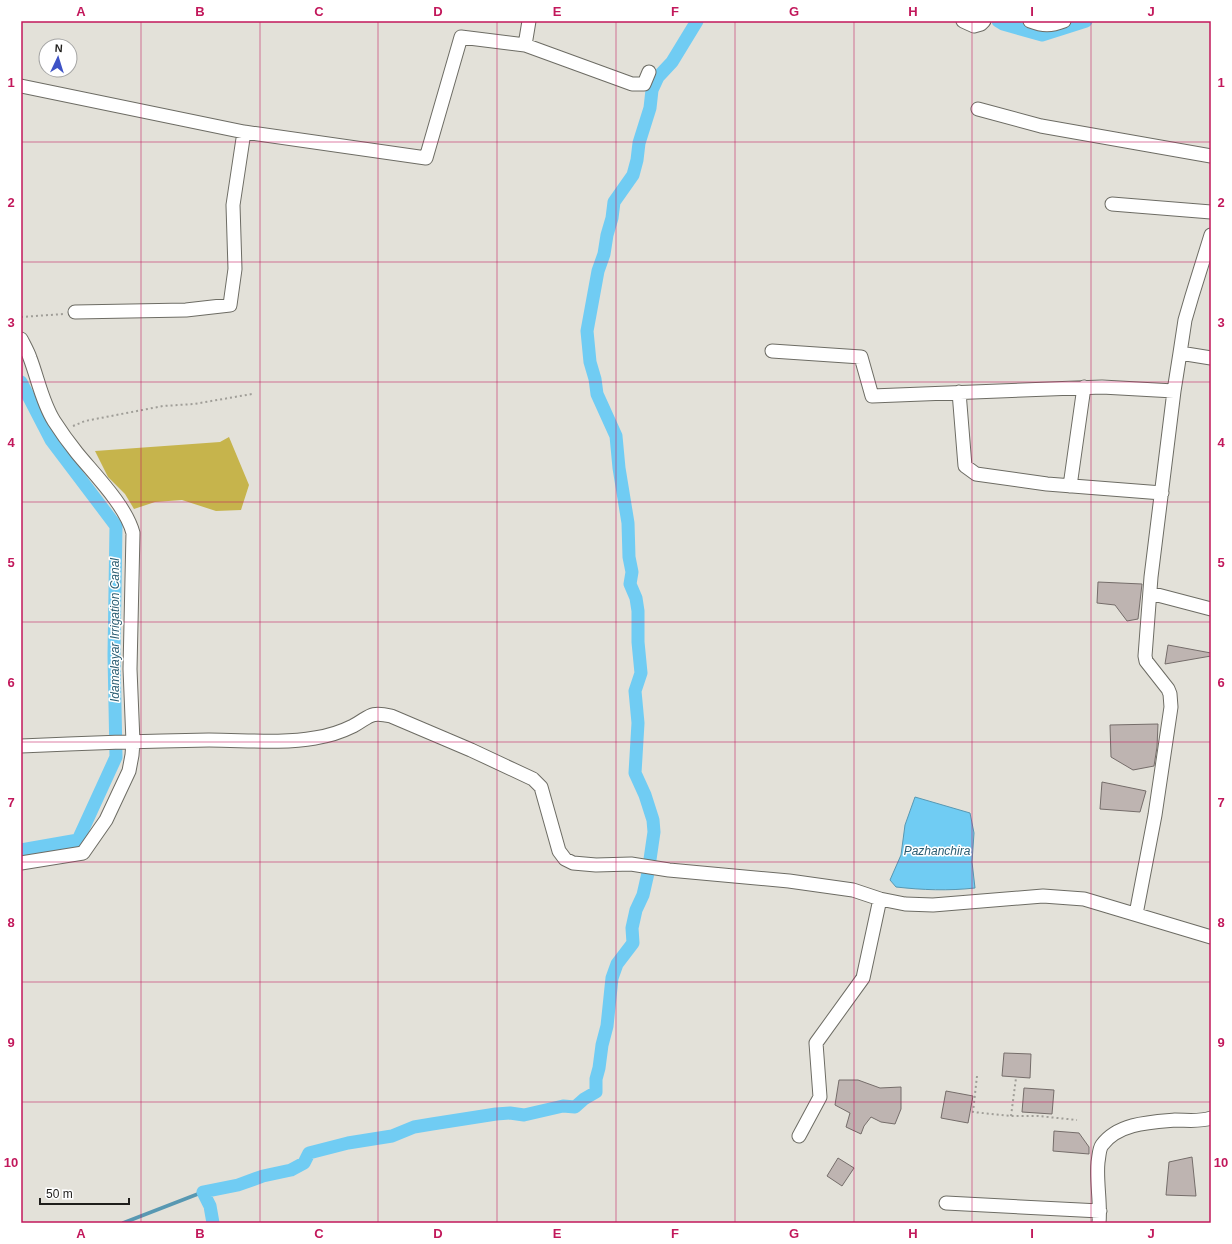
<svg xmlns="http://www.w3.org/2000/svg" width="1232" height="1244" font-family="Helvetica,sans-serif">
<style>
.green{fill:#c6b44c}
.water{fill:#70ccf3;stroke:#5898b2}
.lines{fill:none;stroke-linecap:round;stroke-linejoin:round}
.stream{stroke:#5898b2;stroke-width:3.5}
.canal{stroke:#70ccf3;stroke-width:13}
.building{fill:#beb4b1;stroke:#756d6a}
.minor-casing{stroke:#6d6c64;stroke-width:15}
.path{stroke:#a09e98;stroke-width:2;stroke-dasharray:2 3;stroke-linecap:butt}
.minor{stroke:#fff;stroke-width:13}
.grid{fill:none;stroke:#c2185b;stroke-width:1;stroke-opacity:0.55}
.labels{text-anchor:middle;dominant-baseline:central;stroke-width:3;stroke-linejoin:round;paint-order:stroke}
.water-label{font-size:12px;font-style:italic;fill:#2b5d72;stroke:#fff}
.neatline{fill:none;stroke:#c2185b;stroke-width:1.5}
.grid-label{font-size:13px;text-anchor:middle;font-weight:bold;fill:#c2185b}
</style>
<rect width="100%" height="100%" fill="#e3e1d9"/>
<path class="green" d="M 229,437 L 249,485 L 241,510 L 216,511 L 182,500 L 155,502 L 134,509 L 125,494 L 108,477 L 95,451 L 220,442 Z"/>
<path class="water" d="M 915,797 L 970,813 L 974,833 L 972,862 L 975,888 C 948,891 923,890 896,887 L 890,880 L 901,855 L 905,825 Z"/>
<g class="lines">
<path class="stream" d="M 123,1223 L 203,1192"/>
<path class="canal" d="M 998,21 L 1003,24 L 1042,35 L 1086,21
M 21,382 L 51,440 L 116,526 L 114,655 L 116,757 L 78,840 L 21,850
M 213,1223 L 210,1206 L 203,1192 L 238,1185 L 263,1176 L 291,1170 L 304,1163 L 309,1153 L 348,1143 L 392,1136 L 414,1127 L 432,1124 L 496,1114 L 510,1113 L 524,1115 L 563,1106 L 575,1107 L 584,1099 L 596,1092 L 596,1079 L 599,1068 L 602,1045 L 607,1026 L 612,978 L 617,964 L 633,943 L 632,928 L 636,910 L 643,895 L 648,873 L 654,832 L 653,820 L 645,795 L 635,773 L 638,723 L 635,691 L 641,673 L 638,642 L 638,611 L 636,598 L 630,584 L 632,572 L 629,557 L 628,523 L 619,468 L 616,436 L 597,394 L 595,379 L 590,362 L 587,331 L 598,271 L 604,254 L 607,235 L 612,218 L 614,202 L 633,175 L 637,160 L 639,143 L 650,108 L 652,90 L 658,77 L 672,62 L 697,21"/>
</g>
<path class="building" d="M 1098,582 L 1142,584 L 1138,619 L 1127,621 L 1115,605 L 1097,603 Z
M 1168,645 L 1211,653 L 1211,656 L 1165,664 Z
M 1158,724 L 1157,747 L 1154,766 L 1133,770 L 1111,757 L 1110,725 Z
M 1102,782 L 1146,791 L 1140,812 L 1100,809 Z
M 1004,1053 L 1031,1054 L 1030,1078 L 1002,1076 Z
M 839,1080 L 858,1080 L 880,1088 L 901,1087 L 901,1109 L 895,1124 L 881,1122 L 871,1117 L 864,1126 L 861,1134 L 846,1127 L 850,1113 L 835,1105 Z
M 1024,1088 L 1054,1090 L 1052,1114 L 1022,1112 Z
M 946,1091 L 973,1096 L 968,1123 L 941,1118 Z
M 1054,1131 L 1079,1133 L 1089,1147 L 1089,1154 L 1053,1151 Z
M 1192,1157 L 1196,1196 L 1166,1195 L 1169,1162 Z
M 838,1158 L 854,1168 L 842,1186 L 827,1176 Z"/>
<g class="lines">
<g class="minor-casing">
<path id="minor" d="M 963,21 L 974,26 L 981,24 L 984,21
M 1030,21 C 1043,26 1051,26 1064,21
M 525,45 L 529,21
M 21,86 L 244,132 L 426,158 L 461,37 L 525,45 L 632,84 L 644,84 L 649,72
M 978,109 L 1041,126 L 1211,156
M 1112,204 L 1211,212
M 75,312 L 186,310 L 230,305 L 235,269 L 233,205 L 244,132
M 21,339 C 24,345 28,352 30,358 C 38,379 42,402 54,421 C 61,432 69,443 77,453 C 95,475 126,506 133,533 L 130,669 L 133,742 L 132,755 L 129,771 L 106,820 L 83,853 L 21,863
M 772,351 L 861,357 L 872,396 L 1102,387 L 1174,391
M 1180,353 L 1211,358
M 959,392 L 965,466 L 976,474 L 1047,484 L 1162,493
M 1070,486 L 1084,387
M 1150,593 L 1211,609
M 21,746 C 84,743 146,741 209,740 C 244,740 282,744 315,738 C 328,736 341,732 353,726 C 370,717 369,711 391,716 L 471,750 L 533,779 L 541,787 L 559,851 L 565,859 L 573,863 L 596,865 L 631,864 L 669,870 L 789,881 L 853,890 L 880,899 L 905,904 L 933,905 L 1043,896 L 1084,899 L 1211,937
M 1136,914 L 1155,815 L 1171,707 L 1170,694 L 1168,689 L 1146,661 L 1145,656 L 1151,577 L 1174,391 L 1180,353 L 1185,320 L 1192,296 L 1211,235
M 799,1136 L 820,1097 L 816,1043 L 863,978 L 880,899
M 946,1203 L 1100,1211
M 1099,1223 C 1101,1203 1096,1181 1098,1162 C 1099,1157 1099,1149 1102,1145 C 1118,1123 1151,1122 1175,1120 C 1187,1120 1199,1122 1211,1118"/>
</g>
<path class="path" d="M 21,317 L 64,314
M 73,426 L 85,421 L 163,406 L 194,404 L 252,394
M 977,1076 L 973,1112 L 1011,1116 L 1038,1116 L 1077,1120
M 1011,1116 L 1016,1078"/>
<use href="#minor" class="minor"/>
</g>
<path class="grid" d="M 141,21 L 141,1223M 260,21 L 260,1223M 378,21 L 378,1223M 497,21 L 497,1223M 616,21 L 616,1223M 735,21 L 735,1223M 854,21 L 854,1223M 972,21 L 972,1223M 1091,21 L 1091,1223M 21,142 L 1211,142M 21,262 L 1211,262M 21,382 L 1211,382M 21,502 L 1211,502M 21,622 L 1211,622M 21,742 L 1211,742M 21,862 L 1211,862M 21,982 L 1211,982M 21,1102 L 1211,1102"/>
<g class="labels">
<g class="water-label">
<text transform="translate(115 630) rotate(-90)">Idamalayar Irrigation Canal</text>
<text x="937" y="851">Pazhanchira</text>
</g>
</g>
<rect width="1232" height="1244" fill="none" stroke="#ffffff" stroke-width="44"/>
<g transform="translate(58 58) rotate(4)"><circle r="19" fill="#ffffff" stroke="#a5a5a4"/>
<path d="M0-3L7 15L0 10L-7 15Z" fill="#3e53c6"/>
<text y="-6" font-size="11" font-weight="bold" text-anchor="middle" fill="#1f1e1b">N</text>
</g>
<path d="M40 1198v6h89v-6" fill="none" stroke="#1f1e1b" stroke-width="2"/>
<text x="46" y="1198" font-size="12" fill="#1f1e1b" stroke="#ffffff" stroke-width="3" paint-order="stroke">50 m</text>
<rect x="22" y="22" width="1188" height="1200" class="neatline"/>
<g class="grid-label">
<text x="81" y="16">A</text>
<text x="200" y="16">B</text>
<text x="319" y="16">C</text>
<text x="438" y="16">D</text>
<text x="557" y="16">E</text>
<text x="675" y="16">F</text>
<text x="794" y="16">G</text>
<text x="913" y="16">H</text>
<text x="1032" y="16">I</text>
<text x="1151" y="16">J</text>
<text x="11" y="87">1</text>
<text x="1221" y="87">1</text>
<text x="11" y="207">2</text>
<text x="1221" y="207">2</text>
<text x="11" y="327">3</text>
<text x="1221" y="327">3</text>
<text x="11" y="447">4</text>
<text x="1221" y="447">4</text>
<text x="11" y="567">5</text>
<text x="1221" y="567">5</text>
<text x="11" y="687">6</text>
<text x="1221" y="687">6</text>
<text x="11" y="807">7</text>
<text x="1221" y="807">7</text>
<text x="11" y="927">8</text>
<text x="1221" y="927">8</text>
<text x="11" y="1047">9</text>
<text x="1221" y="1047">9</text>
<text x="11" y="1167">10</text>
<text x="1221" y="1167">10</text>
<text x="81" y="1238">A</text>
<text x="200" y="1238">B</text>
<text x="319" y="1238">C</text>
<text x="438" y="1238">D</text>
<text x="557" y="1238">E</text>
<text x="675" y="1238">F</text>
<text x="794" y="1238">G</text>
<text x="913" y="1238">H</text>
<text x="1032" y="1238">I</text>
<text x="1151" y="1238">J</text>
</g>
</svg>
